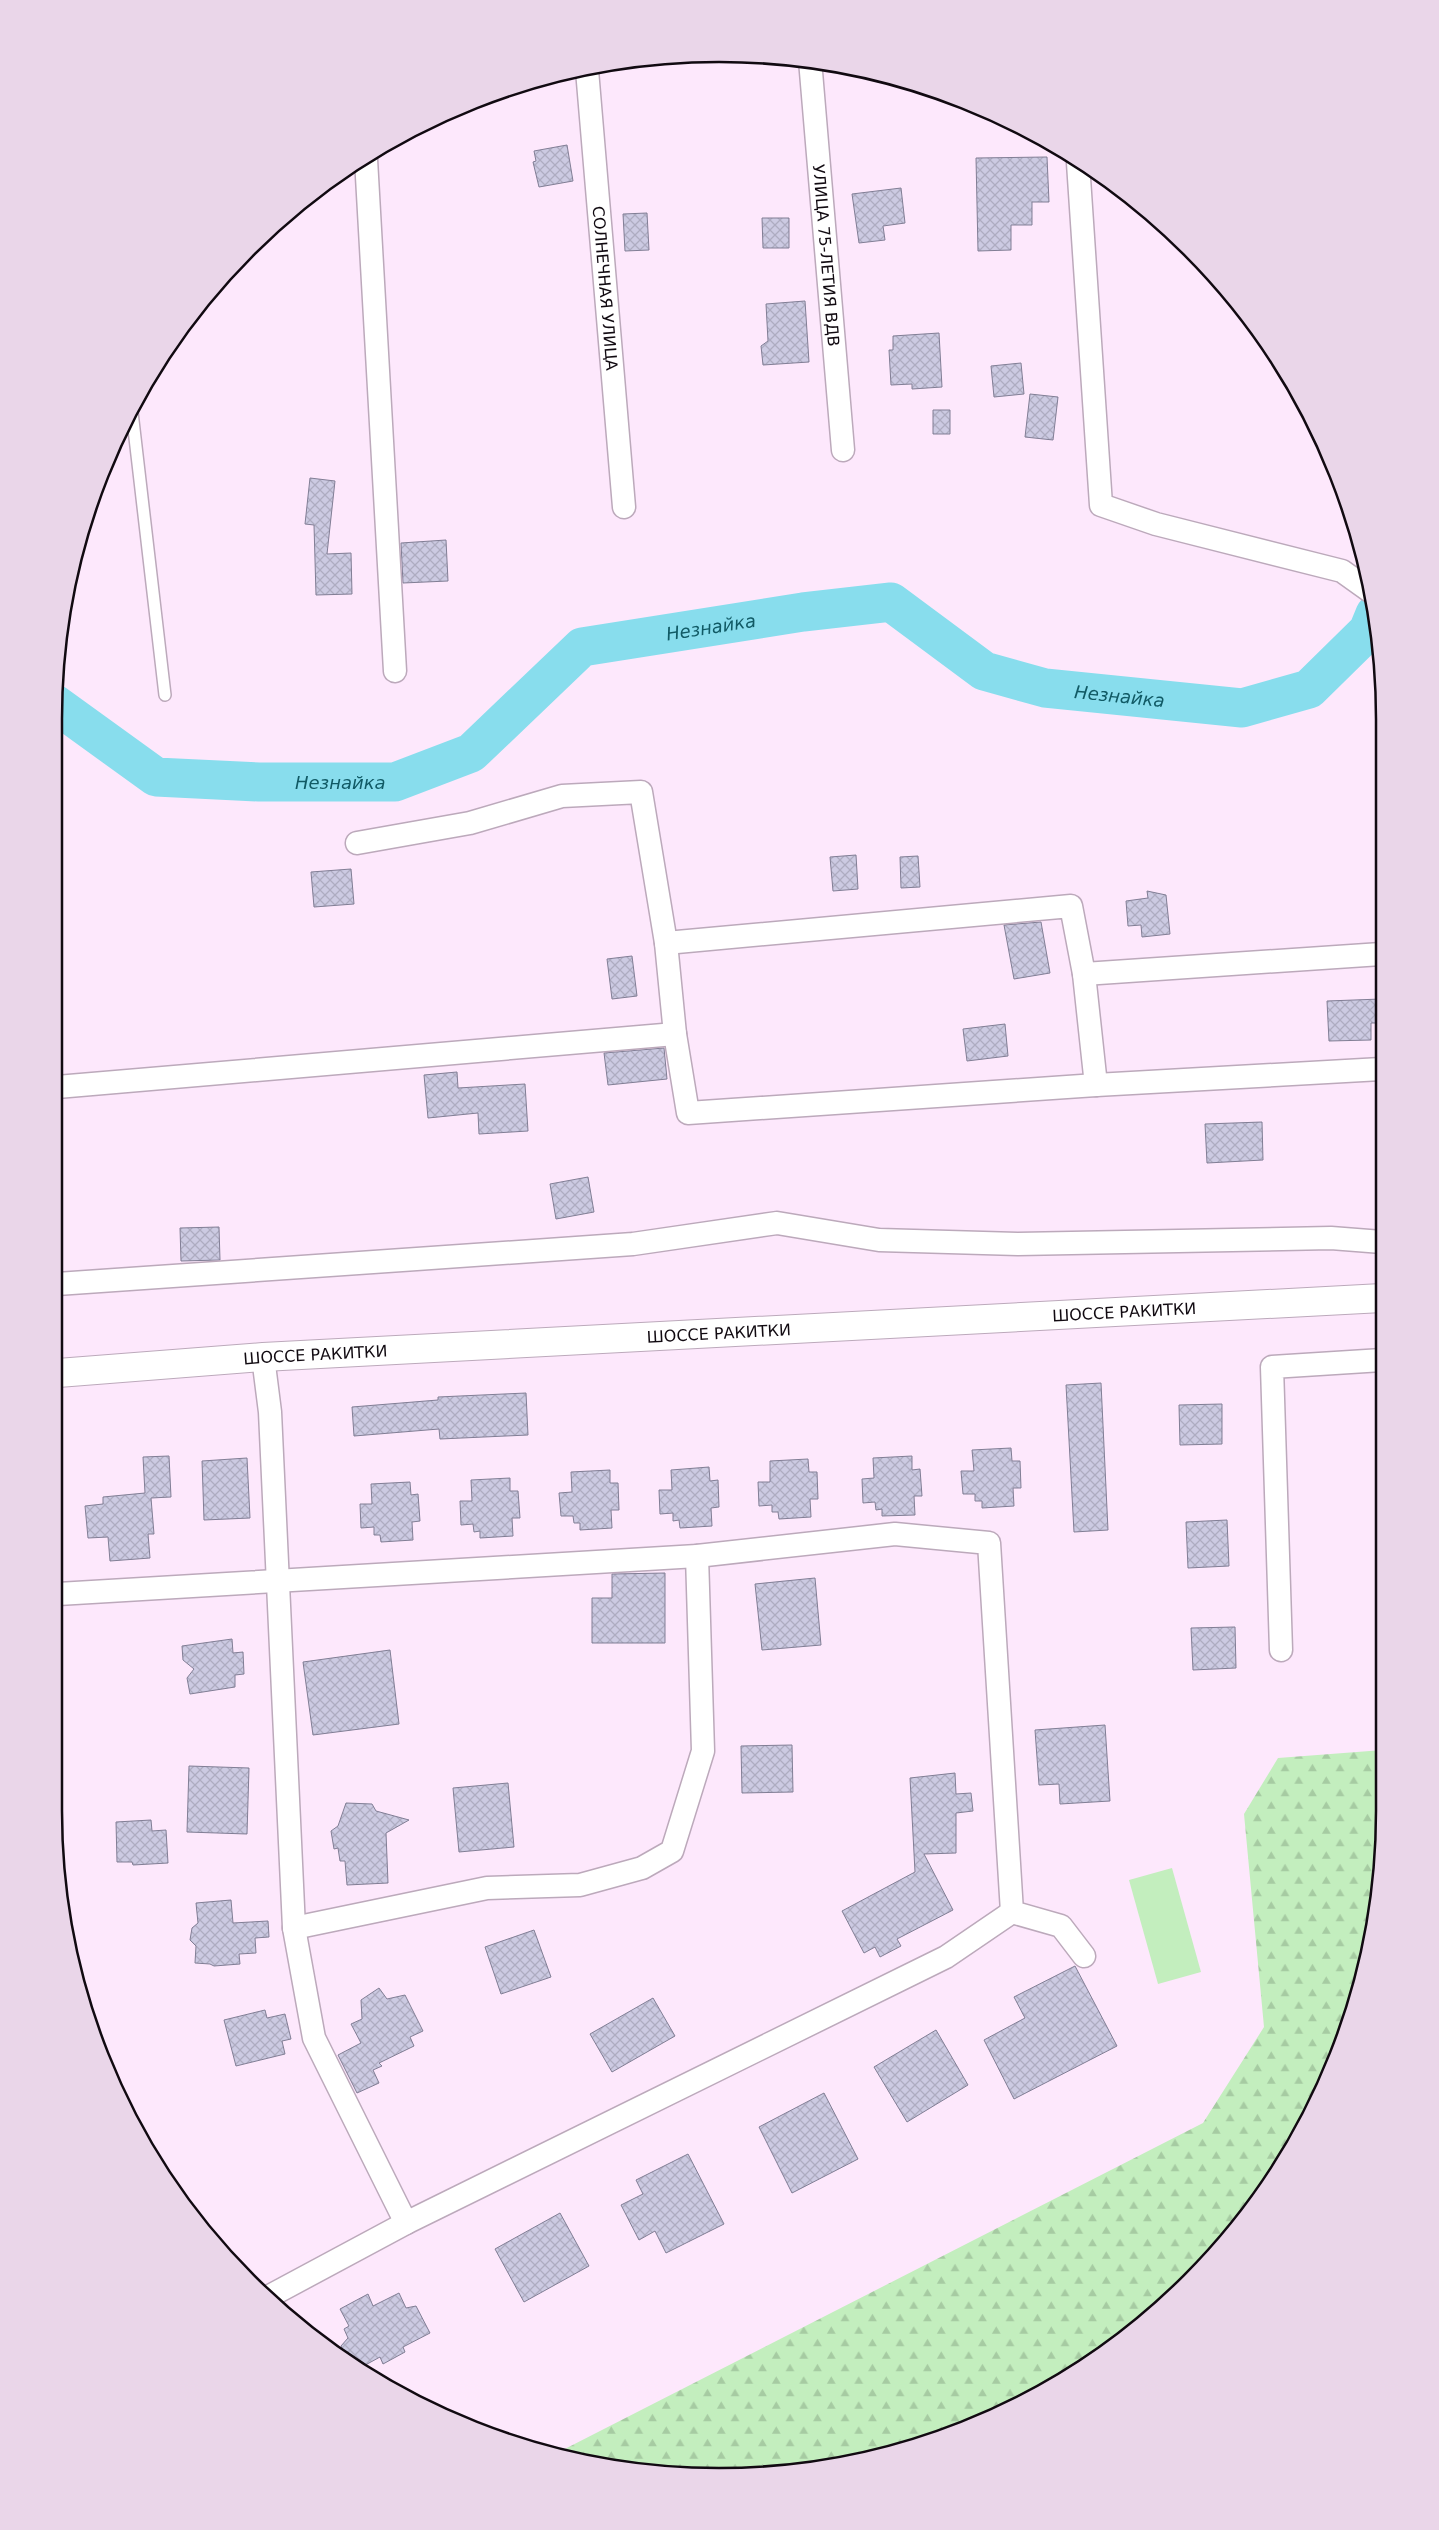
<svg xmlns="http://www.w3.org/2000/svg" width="1439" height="2530" font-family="'DejaVu Sans',sans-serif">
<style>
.grass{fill:#c3eebe}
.forest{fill:url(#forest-firs)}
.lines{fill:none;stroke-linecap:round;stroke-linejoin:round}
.river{stroke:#88dded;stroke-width:39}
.building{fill:url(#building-cross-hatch);stroke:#817e95}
.lane-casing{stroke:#bca9bb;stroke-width:14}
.street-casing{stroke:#bca9bb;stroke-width:25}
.secondary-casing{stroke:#bca9bb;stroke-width:30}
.lane{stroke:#fff;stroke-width:11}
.street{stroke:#fff;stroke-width:22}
.secondary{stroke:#fff;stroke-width:28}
.labels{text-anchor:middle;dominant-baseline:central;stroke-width:4;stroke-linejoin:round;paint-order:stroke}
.street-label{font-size:16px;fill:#110a11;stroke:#fde8fc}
.water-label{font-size:18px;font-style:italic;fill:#115a65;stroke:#fde8fc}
.rim{fill:none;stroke:#110a11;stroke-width:2.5}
</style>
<defs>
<pattern id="forest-firs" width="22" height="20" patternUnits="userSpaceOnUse" patternTransform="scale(1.25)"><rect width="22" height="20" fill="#c3eebe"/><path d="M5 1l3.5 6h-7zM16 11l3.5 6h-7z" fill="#a6cba2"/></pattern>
<pattern id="building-cross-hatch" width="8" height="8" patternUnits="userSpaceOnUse" patternTransform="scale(1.25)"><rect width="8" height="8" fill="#cccae2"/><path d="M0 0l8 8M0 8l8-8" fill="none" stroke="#aeacc1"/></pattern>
</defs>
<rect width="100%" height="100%" fill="#fde8fc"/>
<path class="grass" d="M 1172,1868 L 1201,1972 L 1158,1984 L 1129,1880 Z"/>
<path class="forest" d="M 1383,1750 L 1384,1854 L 1362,1983 L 1296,2144 L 1220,2249 L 1158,2311 L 1053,2387 L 974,2426 L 850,2463 L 763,2475 L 633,2471 L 553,2455 L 1203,2123 L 1264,2027 L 1244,1814 L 1278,1758 Z"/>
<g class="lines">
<path class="river" id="s1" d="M 55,704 L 156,777 L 259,782 L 395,782 L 471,753 L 582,647 L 803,612 L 891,602 L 984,671 L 1045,688 L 1242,708 L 1309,689 L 1368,631 L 1375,614"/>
</g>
<path class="building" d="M 567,145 L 573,181 L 539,187 L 533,162 L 536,161 L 534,151 Z
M 1047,157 L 1049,202 L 1032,202 L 1032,225 L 1011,225 L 1011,250 L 978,251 L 976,158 Z
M 901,188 L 905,223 L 883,226 L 885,240 L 859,243 L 852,194 Z
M 647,213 L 649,250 L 625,251 L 623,214 Z
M 762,218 L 789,218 L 789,248 L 763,248 Z
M 805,301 L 809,362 L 763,365 L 761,346 L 768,341 L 766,304 Z
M 939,333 L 942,387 L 912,389 L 912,384 L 891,385 L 889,350 L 893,350 L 893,336 Z
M 1021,363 L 1024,394 L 994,397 L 991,366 Z
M 1030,394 L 1058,397 L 1053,440 L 1025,437 Z
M 933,410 L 950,410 L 950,434 L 933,434 Z
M 310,478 L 335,481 L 327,554 L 351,553 L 352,594 L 316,595 L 314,525 L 305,524 Z
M 446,540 L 448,581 L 403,583 L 401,543 Z
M 856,855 L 858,889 L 833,891 L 830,857 Z
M 918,856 L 920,887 L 901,888 L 900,857 Z
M 351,869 L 354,904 L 314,907 L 311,872 Z
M 1147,891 L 1166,895 L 1170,934 L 1142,937 L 1141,925 L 1128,926 L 1126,901 L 1148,898 Z
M 1041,922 L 1050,973 L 1014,979 L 1004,925 Z
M 632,956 L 637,996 L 612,999 L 607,959 Z
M 1381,999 L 1381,1023 L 1371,1023 L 1371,1040 L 1329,1041 L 1327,1001 Z
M 1005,1024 L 1008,1056 L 967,1061 L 963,1029 Z
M 664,1048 L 667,1079 L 608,1085 L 604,1053 Z
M 457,1072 L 458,1088 L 525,1084 L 528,1131 L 479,1134 L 478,1113 L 428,1118 L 424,1075 Z
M 1262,1122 L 1263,1160 L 1207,1163 L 1205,1124 Z
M 588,1177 L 594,1212 L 556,1219 L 550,1184 Z
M 219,1227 L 220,1260 L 181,1261 L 180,1228 Z
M 1101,1383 L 1108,1530 L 1074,1532 L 1066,1385 Z
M 526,1393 L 528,1435 L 440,1439 L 439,1429 L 354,1436 L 352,1407 L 438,1400 L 438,1397 Z
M 1222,1404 L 1222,1444 L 1180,1445 L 1179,1405 Z
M 1011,1448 L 1012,1461 L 1020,1461 L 1021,1488 L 1013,1488 L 1014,1506 L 982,1508 L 982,1501 L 975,1501 L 975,1494 L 963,1494 L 961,1471 L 974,1471 L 972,1450 Z
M 169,1456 L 171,1497 L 151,1498 L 154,1534 L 148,1534 L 150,1558 L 110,1561 L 108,1537 L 88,1538 L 85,1506 L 103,1504 L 103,1497 L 145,1493 L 143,1457 Z
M 912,1456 L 912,1470 L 920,1469 L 922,1496 L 914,1496 L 915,1515 L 882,1516 L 882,1509 L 876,1510 L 875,1502 L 863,1503 L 862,1479 L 874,1478 L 873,1458 Z
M 247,1458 L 250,1518 L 204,1520 L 202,1461 Z
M 808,1459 L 809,1472 L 817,1472 L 818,1499 L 810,1499 L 811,1517 L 779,1519 L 778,1512 L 772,1512 L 772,1505 L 759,1506 L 758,1482 L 770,1482 L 770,1461 Z
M 709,1467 L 710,1481 L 718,1480 L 719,1507 L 711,1508 L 712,1526 L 680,1528 L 679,1520 L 673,1521 L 673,1513 L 660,1514 L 659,1490 L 672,1490 L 671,1470 Z
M 610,1470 L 610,1483 L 618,1483 L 619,1510 L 611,1510 L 612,1528 L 580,1530 L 580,1523 L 574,1523 L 573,1516 L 561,1516 L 559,1493 L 572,1492 L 571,1472 Z
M 510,1478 L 510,1491 L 518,1491 L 520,1518 L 512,1518 L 513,1536 L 480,1538 L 480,1531 L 474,1532 L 473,1524 L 461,1525 L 460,1501 L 472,1501 L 471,1480 Z
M 410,1482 L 411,1495 L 418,1494 L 420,1521 L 412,1522 L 413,1540 L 381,1542 L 380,1535 L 374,1535 L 374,1527 L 361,1528 L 360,1504 L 372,1504 L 371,1484 Z
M 1227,1520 L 1229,1566 L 1188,1568 L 1186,1522 Z
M 665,1573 L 665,1643 L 592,1643 L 592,1598 L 612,1598 L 612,1574 Z
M 815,1578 L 821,1645 L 762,1650 L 755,1584 Z
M 1235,1627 L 1236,1668 L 1193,1670 L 1191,1628 Z
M 232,1639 L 233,1653 L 243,1652 L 244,1674 L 235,1675 L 235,1687 L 190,1694 L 187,1678 L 194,1669 L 183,1660 L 182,1646 Z
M 390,1650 L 399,1724 L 313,1735 L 303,1662 Z
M 1105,1725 L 1110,1801 L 1060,1804 L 1059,1784 L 1039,1785 L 1035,1730 Z
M 792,1745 L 793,1792 L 742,1793 L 741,1746 Z
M 189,1766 L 249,1768 L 247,1834 L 187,1832 Z
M 955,1773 L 956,1794 L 971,1793 L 973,1811 L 956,1813 L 956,1853 L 924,1854 L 953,1910 L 897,1939 L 901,1946 L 880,1957 L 875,1947 L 864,1953 L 842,1911 L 915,1872 L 910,1778 Z
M 508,1783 L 514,1847 L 459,1852 L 453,1788 Z
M 346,1803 L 372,1804 L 376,1811 L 409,1820 L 386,1833 L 388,1883 L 347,1885 L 345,1861 L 340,1861 L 338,1848 L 334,1849 L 331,1831 L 338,1826 Z
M 151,1820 L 152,1831 L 166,1830 L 168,1863 L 133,1865 L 132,1862 L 117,1862 L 116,1822 Z
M 231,1900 L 233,1923 L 268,1921 L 269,1937 L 255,1938 L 256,1953 L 239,1954 L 240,1964 L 214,1966 L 210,1964 L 195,1963 L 196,1946 L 190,1940 L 192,1928 L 198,1923 L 196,1903 Z
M 534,1930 L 551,1977 L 501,1994 L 485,1947 Z
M 1075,1966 L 1117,2046 L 1014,2099 L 984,2040 L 1025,2018 L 1014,1997 Z
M 379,1988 L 387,1999 L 405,1995 L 423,2031 L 410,2037 L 414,2046 L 379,2063 L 382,2066 L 373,2070 L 379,2083 L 357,2093 L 338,2055 L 361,2043 L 351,2024 L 362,2019 L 361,2000 Z
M 653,1998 L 675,2036 L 612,2072 L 590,2034 Z
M 265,2010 L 267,2018 L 285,2014 L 291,2039 L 282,2041 L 285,2054 L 236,2066 L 224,2020 Z
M 936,2030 L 968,2085 L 907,2122 L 874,2067 Z
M 824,2093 L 858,2159 L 792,2193 L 759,2127 Z
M 688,2154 L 724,2224 L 666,2253 L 655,2231 L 639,2240 L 621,2205 L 643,2194 L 636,2180 Z
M 560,2213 L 589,2266 L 524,2302 L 495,2249 Z
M 399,2293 L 406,2308 L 416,2306 L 430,2333 L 403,2347 L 405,2352 L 383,2364 L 380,2357 L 358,2369 L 350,2364 L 341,2346 L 348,2338 L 344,2329 L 349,2326 L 340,2309 L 368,2294 L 373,2306 Z"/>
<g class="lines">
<g class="lane-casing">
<path id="lane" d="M 132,412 L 165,695"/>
</g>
<g class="street-casing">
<g id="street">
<path id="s2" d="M 810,60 L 843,450"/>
<path id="s3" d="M 587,70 L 624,507"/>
<path d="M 366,159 L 395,671"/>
<path d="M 1078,163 L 1101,505 L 1156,524 L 1342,571 L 1370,591"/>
<path d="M 357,843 L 470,823 L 562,796 L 641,792 L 666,943 L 675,1034 L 688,1113 L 1096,1085 L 1381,1069"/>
<path d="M 666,943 L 1071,906 L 1084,974 L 1096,1085"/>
<path d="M 1084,974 L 1381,954"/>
<path d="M 57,1087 L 675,1034"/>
<path d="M 57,1284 L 633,1244 L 777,1223 L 879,1240 L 1018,1244 L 1331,1238 L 1382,1242"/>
<path d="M 263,1357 L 270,1412 L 294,1928 L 314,2038 L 406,2223"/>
<path d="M 58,1594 L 697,1556 L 895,1534 L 989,1543 L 1012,1912 L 1061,1926 L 1084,1956"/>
<path d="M 1281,1650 L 1272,1367 L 1382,1360"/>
<path d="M 294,1928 L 487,1888 L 580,1885 L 642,1868 L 672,1851 L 703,1751 L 697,1556"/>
<path d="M 268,2297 L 406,2223 L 946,1957 L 1012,1912"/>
</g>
</g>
<g class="secondary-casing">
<g id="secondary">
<path id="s4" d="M 58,1373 L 263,1357 L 1382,1298"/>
</g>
</g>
<use href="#lane" class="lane"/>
<use href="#street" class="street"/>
<use href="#secondary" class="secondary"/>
</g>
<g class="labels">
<g class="street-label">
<text stroke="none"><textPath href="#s2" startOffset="196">УЛИЦА 75-ЛЕТИЯ ВДВ</textPath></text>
<text stroke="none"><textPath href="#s3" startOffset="219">СОЛНЕЧНАЯ УЛИЦА</textPath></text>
<text stroke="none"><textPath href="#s4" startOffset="1068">ШОССЕ РАКИТКИ</textPath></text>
<text stroke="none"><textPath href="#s4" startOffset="662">ШОССЕ РАКИТКИ</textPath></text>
<text stroke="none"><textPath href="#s4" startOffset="258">ШОССЕ РАКИТКИ</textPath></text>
</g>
<g class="water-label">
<text stroke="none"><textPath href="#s1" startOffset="729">Незнайка</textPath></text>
<text stroke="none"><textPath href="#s1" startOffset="1165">Незнайка</textPath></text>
<text stroke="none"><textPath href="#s1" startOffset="309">Незнайка</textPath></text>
</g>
</g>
<path d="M0 0H1439V2530H0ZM719 62H719A657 657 0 0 1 1376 719V1811A657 657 0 0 1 719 2468H719A657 657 0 0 1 62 1811V719A657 657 0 0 1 719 62Z" fill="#ead6e9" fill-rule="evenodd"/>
<path class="rim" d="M719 62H719A657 657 0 0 1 1376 719V1811A657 657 0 0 1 719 2468H719A657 657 0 0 1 62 1811V719A657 657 0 0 1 719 62Z"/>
</svg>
